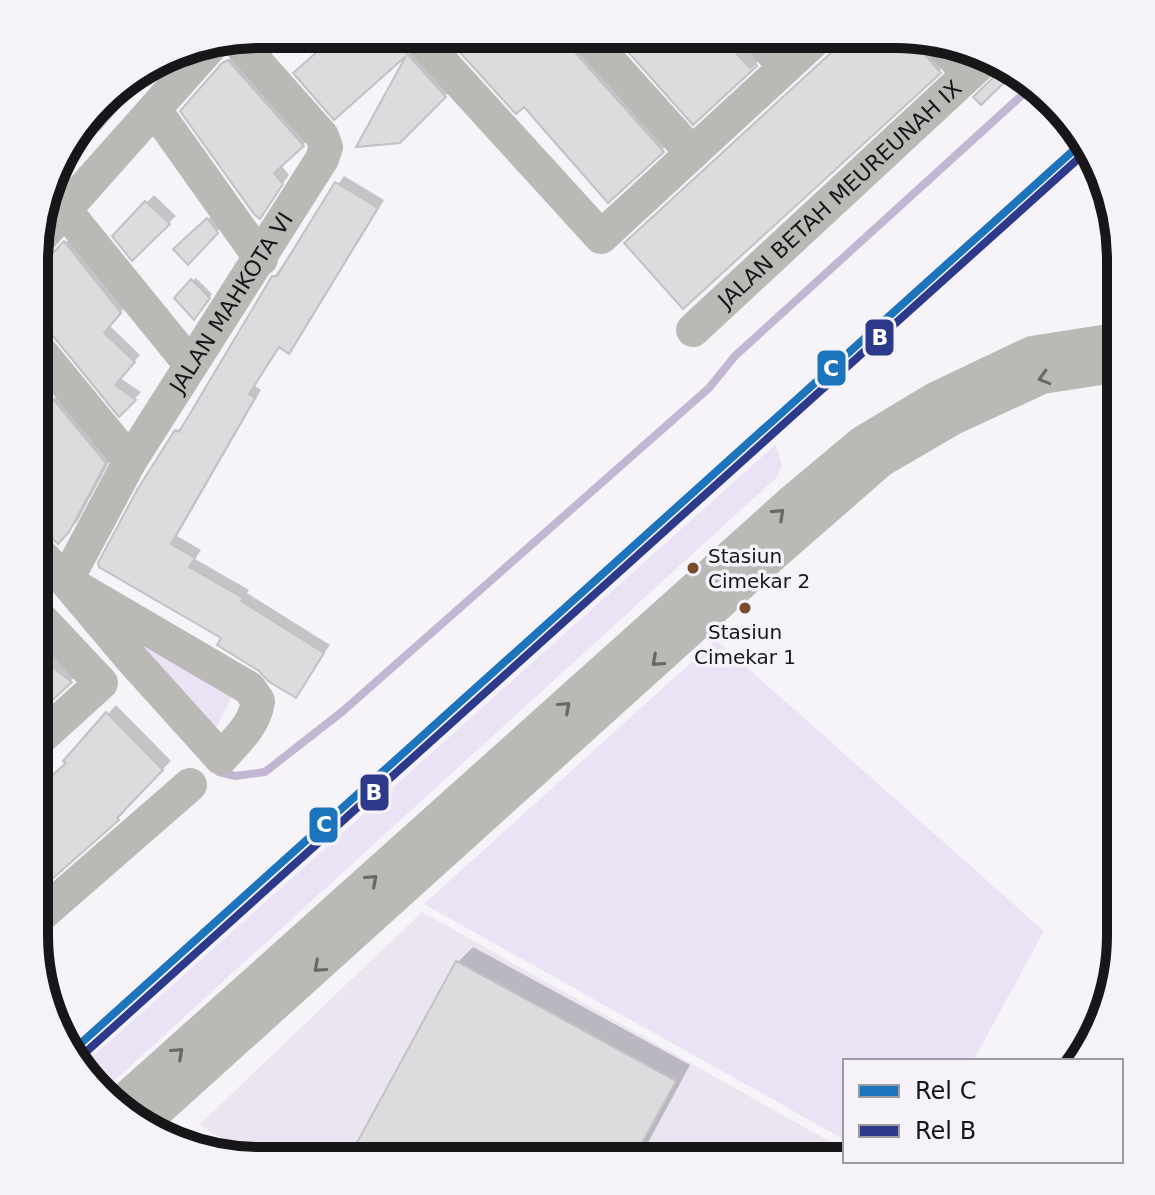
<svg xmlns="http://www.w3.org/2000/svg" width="1155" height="1195" font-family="'DejaVu Sans',sans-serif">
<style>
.built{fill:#eae5f0}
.green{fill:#eae2f5}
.shadow{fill:#0003}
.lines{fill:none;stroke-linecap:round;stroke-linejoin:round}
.stream{stroke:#c2b6d2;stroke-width:8}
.building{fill:#dcdbde;stroke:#c2c1c4;stroke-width:2}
.minor{stroke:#bab9b6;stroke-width:34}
.rail-1-casing{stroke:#f6f2fa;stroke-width:14}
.rail-2-casing{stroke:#f6f2fa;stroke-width:14}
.rail-1{stroke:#1c75bc;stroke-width:8}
.rail-2{stroke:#2d398b;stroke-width:8}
.oneway{stroke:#696868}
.bus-dot{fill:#7a4b2a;stroke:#f6f2fa;stroke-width:3}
.labels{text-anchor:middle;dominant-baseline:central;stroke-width:7;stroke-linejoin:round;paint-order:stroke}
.bus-label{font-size:20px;fill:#181619;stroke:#f6f2fa;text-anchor:start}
.street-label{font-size:22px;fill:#181619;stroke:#f6f2fa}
.rim{fill:none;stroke:#181619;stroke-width:10}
.line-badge{stroke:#f6f2fa;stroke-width:3}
.badge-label{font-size:22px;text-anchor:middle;font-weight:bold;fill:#fff}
</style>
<rect width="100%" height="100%" fill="#f6f4f8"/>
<path class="built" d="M 422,912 L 845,1150 L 845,1161 L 261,1161 L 199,1125 Z"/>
<path class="green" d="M 776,444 L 782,466 L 776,478 L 104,1090 L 80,1068 Z
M 94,608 L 235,691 L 208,743 Z
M 716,640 L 1044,931 L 973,1061 L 845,1061 L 845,1140 L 424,904 Z"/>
<path class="shadow" d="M 338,34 L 405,34 L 452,89 L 399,141 L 359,144 L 412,48 L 334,117 Z
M 446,35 L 574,35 L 669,143 L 608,201 L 525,104 L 516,111 Z
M 616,35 L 746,35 L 763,57 L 694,122 Z
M 840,36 L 924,36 L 946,64 L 939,71 L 835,50 Z
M 232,56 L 310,138 L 281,165 L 289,175 L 260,216 L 223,65 Z
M 145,70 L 149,74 L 99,132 L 86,121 L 111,90 Z
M 72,138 L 72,155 L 51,181 L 64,147 Z
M 344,176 L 384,200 L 296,344 L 289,351 L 280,345 L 255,386 L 261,390 L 177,536 L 201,550 L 195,559 L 249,590 L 247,593 L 330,645 L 295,695 L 224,638 L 101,566 L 176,431 L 185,425 L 274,277 Z
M 154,195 L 176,216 L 132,258 L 115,236 Z
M 211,216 L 220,228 L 188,262 L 176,249 Z
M 72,236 L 127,305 L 109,325 L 140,355 L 120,378 L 141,392 L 120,414 L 38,280 L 38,259 L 43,254 L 52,253 L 60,248 Z
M 196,278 L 212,294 L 197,314 L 176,298 Z
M 61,392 L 113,455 L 77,522 L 58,541 L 37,520 L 37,414 Z
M 36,642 L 78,674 L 36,713 Z
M 116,705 L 171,761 L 124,808 L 126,810 L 118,819 L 35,891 L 35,792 L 68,763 L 66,761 Z
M 473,947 L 690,1065 L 638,1161 L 349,1161 L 457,963 Z"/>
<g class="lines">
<path class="stream" d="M 219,772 L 235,776 L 265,772 L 343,711 L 709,388 L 735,356 L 1032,86"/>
</g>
<path class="building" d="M 337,34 L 397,34 L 401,47 L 446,97 L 400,143 L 356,147 L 406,56 L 334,120 L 293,73 Z
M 444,35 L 567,35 L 571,48 L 664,152 L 608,203 L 524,107 L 516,114 Z
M 613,35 L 719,35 L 750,68 L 755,63 L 757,66 L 693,125 Z
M 838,36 L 920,36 L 920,46 L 924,54 L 941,73 L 683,309 L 624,243 L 833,51 Z
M 228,60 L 304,146 L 274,173 L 283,184 L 260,219 L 254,214 L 180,111 L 222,63 Z
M 1004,67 L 1012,75 L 981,105 L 973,97 Z
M 335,182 L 378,208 L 289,354 L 279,347 L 249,394 L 255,398 L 171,544 L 195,558 L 189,567 L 243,598 L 241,601 L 324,653 L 296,698 L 268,681 L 259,671 L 217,645 L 221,638 L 99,567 L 98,563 L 137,490 L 175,430 L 179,432 L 272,276 L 277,276 Z
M 145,201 L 170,224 L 132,261 L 112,236 Z
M 207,218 L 218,233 L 188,265 L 173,249 Z
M 64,241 L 121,313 L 104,333 L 135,362 L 115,385 L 136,400 L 119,417 L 53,336 L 46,331 L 38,329 L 51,304 L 38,284 L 38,259 L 52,254 Z
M 191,279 L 210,298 L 194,320 L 174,298 Z
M 52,398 L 106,463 L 69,532 L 58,544 L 37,524 L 37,412 Z
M 36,655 L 72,682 L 36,715 Z
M 106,712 L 163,770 L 117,818 L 119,820 L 35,894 L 35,791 L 66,763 L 63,761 Z
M 456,961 L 676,1081 L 632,1161 L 347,1161 Z"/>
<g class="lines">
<g class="minor">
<path d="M 416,34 L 601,237 L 819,36"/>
<path d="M 586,35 L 692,153"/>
<path d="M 757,35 L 785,67"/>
<path d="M 939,41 L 969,74"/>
<path d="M 155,110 L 261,259"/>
<path d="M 64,209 L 190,364"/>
<path d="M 38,240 L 215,41"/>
<path id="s1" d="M 693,330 L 987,57"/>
<path d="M 38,349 L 130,461"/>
<path d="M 37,551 L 66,581 L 130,657 L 221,758 C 237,740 255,725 258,701 L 249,688 L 66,581"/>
<path id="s2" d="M 66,581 L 130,461 L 322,159 L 326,147 L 322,136 L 235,38"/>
<path d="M 36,742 L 101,683 L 36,614"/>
<path d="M 35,920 L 190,785"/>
<path d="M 119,1105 L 794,500 L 862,443 L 935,399 L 1032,353 L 1121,339"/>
<path d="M 141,1125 L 778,550 L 881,460 L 953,418 L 1042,377 L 1121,365"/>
</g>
<g class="rail-1-casing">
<path id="rail-1" d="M 70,1053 L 1085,140"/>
</g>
<g class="rail-2-casing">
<path id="rail-2" d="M 77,1060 L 1088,150"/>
</g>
<use href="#rail-1" class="rail-1"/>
<use href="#rail-2" class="rail-2"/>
</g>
<defs><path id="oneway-chevron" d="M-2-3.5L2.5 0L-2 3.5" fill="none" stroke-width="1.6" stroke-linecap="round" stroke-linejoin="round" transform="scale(2)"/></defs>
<g class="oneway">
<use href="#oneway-chevron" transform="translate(1044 378) rotate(164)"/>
<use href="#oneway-chevron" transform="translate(779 514) rotate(-43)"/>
<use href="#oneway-chevron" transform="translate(657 661) rotate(138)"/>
<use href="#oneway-chevron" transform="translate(565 707) rotate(-42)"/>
<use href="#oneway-chevron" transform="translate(372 880) rotate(-42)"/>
<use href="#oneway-chevron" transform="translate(319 967) rotate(138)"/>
<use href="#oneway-chevron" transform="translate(178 1053) rotate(-42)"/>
</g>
<g class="bus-dot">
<circle cx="693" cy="568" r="7"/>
<circle cx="745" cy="608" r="7"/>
</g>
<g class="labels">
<g class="bus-label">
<text x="708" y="556">Stasiun<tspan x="708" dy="25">Cimekar 2</tspan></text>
<text x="745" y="632" text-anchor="middle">Stasiun<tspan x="745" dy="25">Cimekar 1</tspan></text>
</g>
<g class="street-label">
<text stroke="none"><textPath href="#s1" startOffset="200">JALAN BETAH MEUREUNAH IX</textPath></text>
<text stroke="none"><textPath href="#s2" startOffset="324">JALAN MAHKOTA VI</textPath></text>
</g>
</g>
<path d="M0 0H1155V1195H0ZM260 48H895A212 212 0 0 1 1107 260V935A212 212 0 0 1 895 1147H260A212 212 0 0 1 48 935V260A212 212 0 0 1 260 48Z" fill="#f6f2fa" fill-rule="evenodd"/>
<path class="rim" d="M260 48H895A212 212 0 0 1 1107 260V935A212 212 0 0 1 895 1147H260A212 212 0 0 1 48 935V260A212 212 0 0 1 260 48Z"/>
<g class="line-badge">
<rect x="864" y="318" width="31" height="39" rx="8" fill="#2d398b"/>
<rect x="816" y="349" width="31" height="38" rx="8" fill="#1c75bc"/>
<rect x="359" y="773" width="31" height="39" rx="8" fill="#2d398b"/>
<rect x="308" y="806" width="31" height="38" rx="8" fill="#1c75bc"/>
</g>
<g class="badge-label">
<text x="880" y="345">B</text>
<text x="831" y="376">C</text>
<text x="374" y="800">B</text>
<text x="324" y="832">C</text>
</g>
<rect x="843" y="1059" width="280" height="104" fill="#f6f2fa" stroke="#9d9aa0" stroke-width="2"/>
<rect x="859" y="1085" width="40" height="12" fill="#1c75bc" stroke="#9d9aa0" stroke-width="2"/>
<text x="915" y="1099" font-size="24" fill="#181619">Rel C</text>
<rect x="859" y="1125" width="40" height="12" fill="#2d398b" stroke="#9d9aa0" stroke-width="2"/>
<text x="915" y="1139" font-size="24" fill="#181619">Rel B</text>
</svg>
